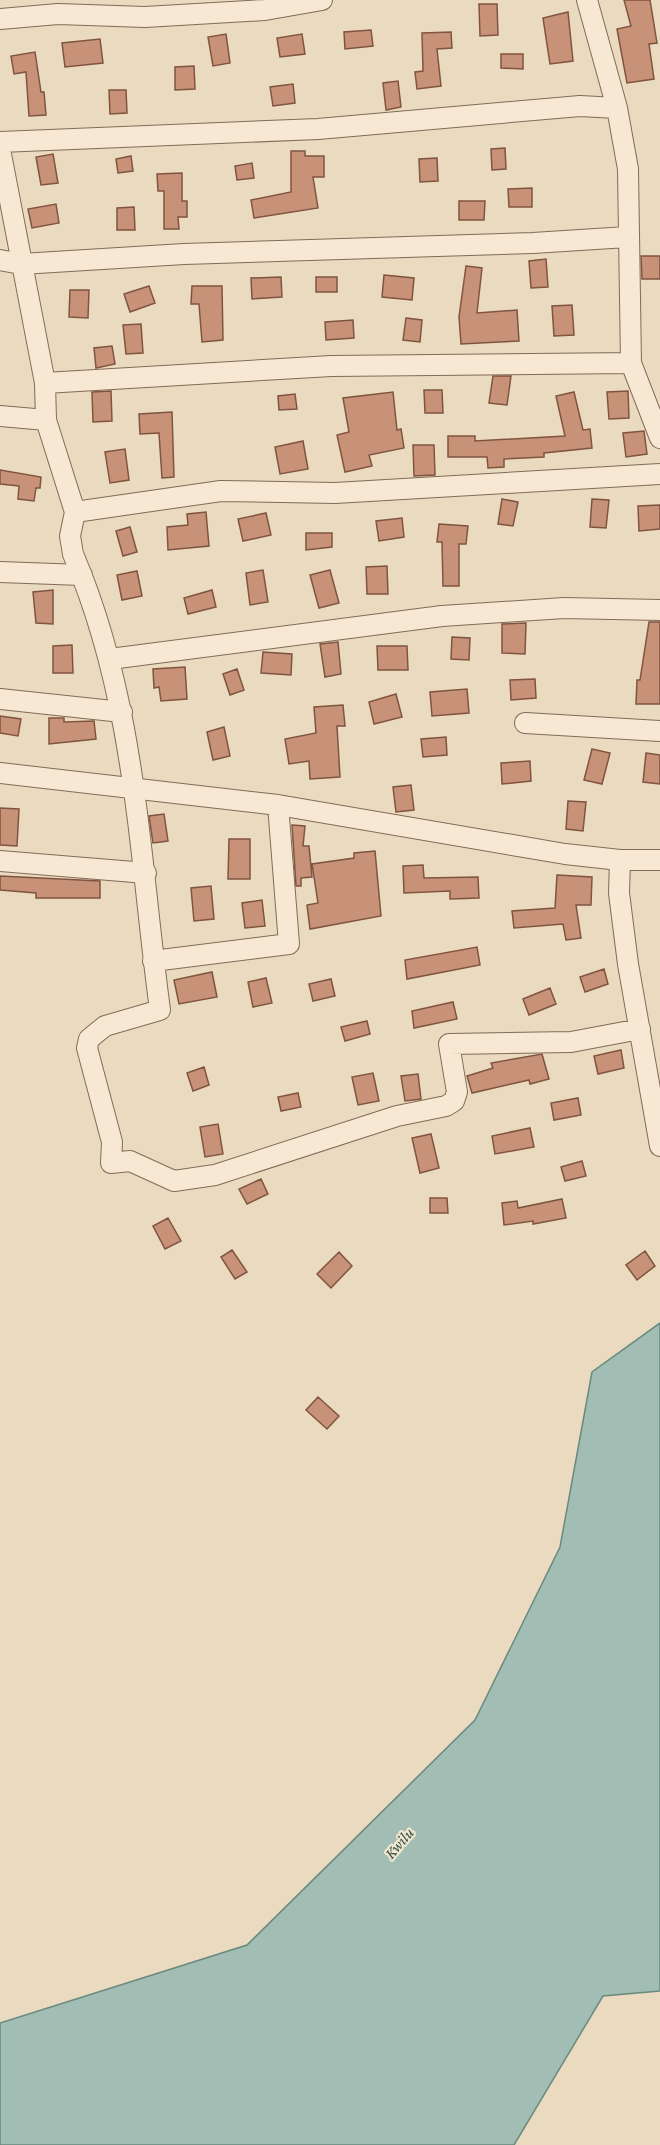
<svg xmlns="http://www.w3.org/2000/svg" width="660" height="2145" font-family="'Crimson Pro',serif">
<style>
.water{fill:#a2bdb3;stroke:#6a897f;stroke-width:1.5}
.building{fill:#c79277;stroke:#805440;stroke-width:1.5}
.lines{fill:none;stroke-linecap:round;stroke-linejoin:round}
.minor-casing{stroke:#826b59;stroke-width:22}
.minor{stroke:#f6e8d2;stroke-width:20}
.labels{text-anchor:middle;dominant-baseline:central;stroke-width:4.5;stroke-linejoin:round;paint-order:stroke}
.water-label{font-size:16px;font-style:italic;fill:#2c514c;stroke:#f2e5ce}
</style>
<rect width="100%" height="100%" fill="#eadabf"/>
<path class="water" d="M 660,1323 L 660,1991 L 603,1996 L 514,2145 L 0,2145 L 0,2023 L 247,1945 L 475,1720 L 560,1547 L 592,1372 Z"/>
<path class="building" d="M 624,0 L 650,0 L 657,43 L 649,44 L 654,79 L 627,83 L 617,29 L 631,26 Z
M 479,4 L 497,4 L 498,35 L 480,36 Z
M 568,12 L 573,61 L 550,64 L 543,18 Z
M 371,30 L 373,46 L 345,49 L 344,32 Z
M 451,32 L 452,48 L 437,49 L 441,86 L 417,89 L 415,72 L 423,71 L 422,33 Z
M 226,34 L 230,63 L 213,66 L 208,37 Z
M 302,34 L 305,54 L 280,57 L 277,38 Z
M 100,39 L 103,63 L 65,67 L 62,43 Z
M 35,52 L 41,92 L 44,92 L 46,115 L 29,116 L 26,72 L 14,74 L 11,56 Z
M 501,54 L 523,54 L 523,69 L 501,68 Z
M 194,66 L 195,89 L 175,90 L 175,67 Z
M 398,81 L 401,107 L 386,110 L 383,83 Z
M 293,84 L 295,103 L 273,106 L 270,87 Z
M 109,90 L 126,90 L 127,113 L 110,114 Z
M 505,148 L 506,169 L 492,170 L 491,149 Z
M 291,151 L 305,151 L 305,156 L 324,156 L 324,177 L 313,177 L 318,208 L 254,218 L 251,200 L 291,192 Z
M 53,154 L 58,183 L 41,185 L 36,157 Z
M 131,156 L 133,171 L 118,173 L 116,159 Z
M 437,158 L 438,181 L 420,182 L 419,159 Z
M 252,163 L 254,178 L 237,180 L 235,166 Z
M 182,173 L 182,201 L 187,201 L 187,217 L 178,217 L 179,229 L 164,229 L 164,191 L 158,191 L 157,174 Z
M 532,188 L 532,207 L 509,207 L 508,189 Z
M 459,201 L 485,201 L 484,220 L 459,220 Z
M 56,204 L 59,223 L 32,228 L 28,209 Z
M 134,207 L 135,230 L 117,230 L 117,208 Z
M 641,256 L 660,256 L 660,279 L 642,279 Z
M 546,259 L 548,287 L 531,288 L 529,261 Z
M 466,266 L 482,268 L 477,313 L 517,310 L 519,341 L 461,344 L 459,317 Z
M 384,275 L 414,278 L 412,300 L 382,297 Z
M 281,277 L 282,297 L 252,299 L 251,278 Z
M 316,277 L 337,277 L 337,292 L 316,292 Z
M 149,286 L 155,303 L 130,312 L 124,294 Z
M 192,286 L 222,286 L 223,340 L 202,342 L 199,304 L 191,304 Z
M 70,290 L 89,290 L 88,318 L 69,317 Z
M 572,305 L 574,335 L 554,336 L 552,306 Z
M 406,318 L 422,320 L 420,342 L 403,340 Z
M 353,320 L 354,338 L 326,340 L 325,322 Z
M 141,324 L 143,353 L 126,354 L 123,325 Z
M 112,346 L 115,364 L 96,368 L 94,348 Z
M 493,376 L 511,376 L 507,405 L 489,403 Z
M 424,390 L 442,390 L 443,413 L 425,413 Z
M 111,391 L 112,421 L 93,422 L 92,392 Z
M 628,391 L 629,418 L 609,419 L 607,392 Z
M 393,392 L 397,430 L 401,429 L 404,448 L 369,455 L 372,466 L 345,472 L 337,435 L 349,432 L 343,398 Z
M 574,392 L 583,430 L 590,429 L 592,448 L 544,453 L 544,457 L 504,459 L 504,467 L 488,468 L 487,457 L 448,457 L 448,436 L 475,436 L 475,441 L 565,436 L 556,396 Z
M 295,394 L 297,409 L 279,410 L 278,396 Z
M 172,412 L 174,477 L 162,478 L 159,433 L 140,434 L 139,414 Z
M 644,431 L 647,454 L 626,457 L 623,433 Z
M 303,441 L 308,469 L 280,474 L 275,447 Z
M 413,445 L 434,445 L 435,475 L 414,476 Z
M 125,449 L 129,480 L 110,483 L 105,452 Z
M 0,470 L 41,477 L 40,488 L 36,488 L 34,501 L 18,499 L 19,486 L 0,484 Z
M 502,499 L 518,502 L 513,526 L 498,524 Z
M 592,499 L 609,500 L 606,528 L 590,527 Z
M 660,505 L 660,529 L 639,531 L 638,506 Z
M 206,512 L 209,546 L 168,550 L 167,527 L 188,525 L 187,514 Z
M 266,513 L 271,535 L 243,541 L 238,519 Z
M 402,518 L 404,537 L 379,541 L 376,521 Z
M 439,524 L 468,526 L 466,544 L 459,544 L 459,586 L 443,586 L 442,542 L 437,542 Z
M 130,527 L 137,552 L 123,556 L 116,531 Z
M 306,533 L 332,533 L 332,547 L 306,550 Z
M 387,566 L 388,594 L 367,594 L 366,567 Z
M 263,570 L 268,602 L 250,605 L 246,573 Z
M 330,570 L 339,603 L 319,608 L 310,575 Z
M 137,571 L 142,596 L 122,600 L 117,575 Z
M 53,590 L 53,624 L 36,623 L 33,592 Z
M 212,590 L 216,607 L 188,614 L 184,598 Z
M 649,622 L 660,622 L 660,704 L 636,704 L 637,680 L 640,680 Z
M 526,623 L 525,654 L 502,653 L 502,624 Z
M 452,637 L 470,638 L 469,660 L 451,659 Z
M 338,642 L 341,674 L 325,677 L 320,644 Z
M 72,645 L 73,673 L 53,673 L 53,646 Z
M 377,646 L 407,646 L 408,670 L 378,670 Z
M 263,652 L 292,654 L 291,675 L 261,673 Z
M 185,667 L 187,699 L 161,701 L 159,687 L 154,688 L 153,669 Z
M 237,669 L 244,690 L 230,695 L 223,674 Z
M 535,679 L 536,698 L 511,700 L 510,680 Z
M 467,689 L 469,713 L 432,716 L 430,692 Z
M 396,694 L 402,717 L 374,724 L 369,702 Z
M 343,705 L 345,726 L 337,726 L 340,777 L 310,779 L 309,761 L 289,764 L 285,739 L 316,733 L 314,707 Z
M 0,716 L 21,719 L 18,736 L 0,733 Z
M 49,718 L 64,718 L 64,722 L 94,721 L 96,739 L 49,744 Z
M 224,727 L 230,756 L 213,760 L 207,732 Z
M 446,737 L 447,755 L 423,757 L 421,739 Z
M 592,749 L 610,753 L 602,784 L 584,780 Z
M 646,753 L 660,755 L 660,784 L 643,782 Z
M 530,761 L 531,781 L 502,784 L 501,763 Z
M 411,785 L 414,810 L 396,812 L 393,787 Z
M 568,801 L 586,802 L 583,831 L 566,829 Z
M 0,808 L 19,809 L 17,846 L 0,845 Z
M 164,814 L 168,841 L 153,843 L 149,816 Z
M 292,825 L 305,826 L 303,846 L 309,846 L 312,877 L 301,878 L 301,886 L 296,886 Z
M 229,839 L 250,839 L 250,879 L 228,879 Z
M 375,851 L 381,916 L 310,929 L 307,905 L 318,903 L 312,864 L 354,858 L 354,853 Z
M 423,865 L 424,878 L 478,877 L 479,898 L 450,899 L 450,891 L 404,893 L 403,866 Z
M 557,875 L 592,877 L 591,905 L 576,905 L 581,938 L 566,940 L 563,924 L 514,928 L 512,911 L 555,908 Z
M 0,876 L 100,881 L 100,898 L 36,898 L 36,893 L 0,890 Z
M 211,886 L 214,919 L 194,921 L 191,888 Z
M 262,900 L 265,926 L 245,928 L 242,903 Z
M 477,947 L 480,965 L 407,979 L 405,960 Z
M 604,969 L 608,984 L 585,992 L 580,977 Z
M 212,972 L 217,997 L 179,1004 L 174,980 Z
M 266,978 L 272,1003 L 253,1007 L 248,982 Z
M 331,979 L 335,996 L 313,1001 L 309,984 Z
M 550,988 L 556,1004 L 529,1015 L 523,999 Z
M 453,1002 L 457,1019 L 414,1028 L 412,1011 Z
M 367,1021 L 370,1034 L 345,1041 L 341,1027 Z
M 621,1050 L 624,1068 L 598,1074 L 594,1056 Z
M 542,1054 L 549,1079 L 530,1084 L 529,1080 L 472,1093 L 467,1076 L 493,1068 L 491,1063 Z
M 204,1067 L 209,1085 L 193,1091 L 187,1073 Z
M 373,1073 L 379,1101 L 358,1105 L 352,1077 Z
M 418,1074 L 421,1099 L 405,1101 L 401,1076 Z
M 298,1093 L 301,1107 L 281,1111 L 278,1097 Z
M 578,1098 L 581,1115 L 554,1120 L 551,1103 Z
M 218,1124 L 223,1154 L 205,1157 L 200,1127 Z
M 530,1128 L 534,1147 L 495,1154 L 492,1136 Z
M 431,1134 L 439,1168 L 420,1173 L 412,1138 Z
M 582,1161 L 586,1176 L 565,1181 L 561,1167 Z
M 261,1179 L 268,1194 L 247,1204 L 239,1189 Z
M 430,1198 L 447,1198 L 448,1213 L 430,1213 Z
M 562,1199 L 566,1218 L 533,1224 L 533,1221 L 504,1225 L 502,1203 L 517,1201 L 518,1208 Z
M 168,1218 L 181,1241 L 165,1249 L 153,1226 Z
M 232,1250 L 247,1272 L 235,1279 L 221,1257 Z
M 645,1251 L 655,1266 L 637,1280 L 626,1265 Z
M 339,1252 L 352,1266 L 331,1288 L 317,1274 Z
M 318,1397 L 339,1416 L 327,1429 L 306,1410 Z"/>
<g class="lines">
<g class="minor-casing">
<path id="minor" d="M 587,0 L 617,108 L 628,169 L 631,363 L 660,438
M 0,19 L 58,14 L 145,17 L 265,10 L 322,0
M 0,142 L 318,129 L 580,106 L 617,108
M 0,149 L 45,383 L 46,420 L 75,512 L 70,536 L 73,554 C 136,701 139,854 160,1010 L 105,1026 L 89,1039 L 87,1048 L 112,1142 L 111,1163 L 130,1161 L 174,1181 L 215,1175 L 397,1116 L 446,1106 L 454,1101 L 457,1092 L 449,1044 L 571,1042 L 640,1029
M 0,260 L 21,264 L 184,254 L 533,243 L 627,237
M 45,383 L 331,366 L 631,363
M 0,416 L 46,420
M 75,512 L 221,491 L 335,493 L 660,474
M 0,572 L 82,575
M 110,659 L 442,616 L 564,608 L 660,610
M 0,699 L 122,712
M 525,723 L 660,731
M 0,773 L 278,805 L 565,854 L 620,860 L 660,860
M 620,860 L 619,893 L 628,964 L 660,1146
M 0,861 L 146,873
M 153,961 L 289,944 L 278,805"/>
</g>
<use href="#minor" class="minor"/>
</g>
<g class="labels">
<g class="water-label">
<text transform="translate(399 1843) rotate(-49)">Kwilu</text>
</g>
</g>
</svg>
